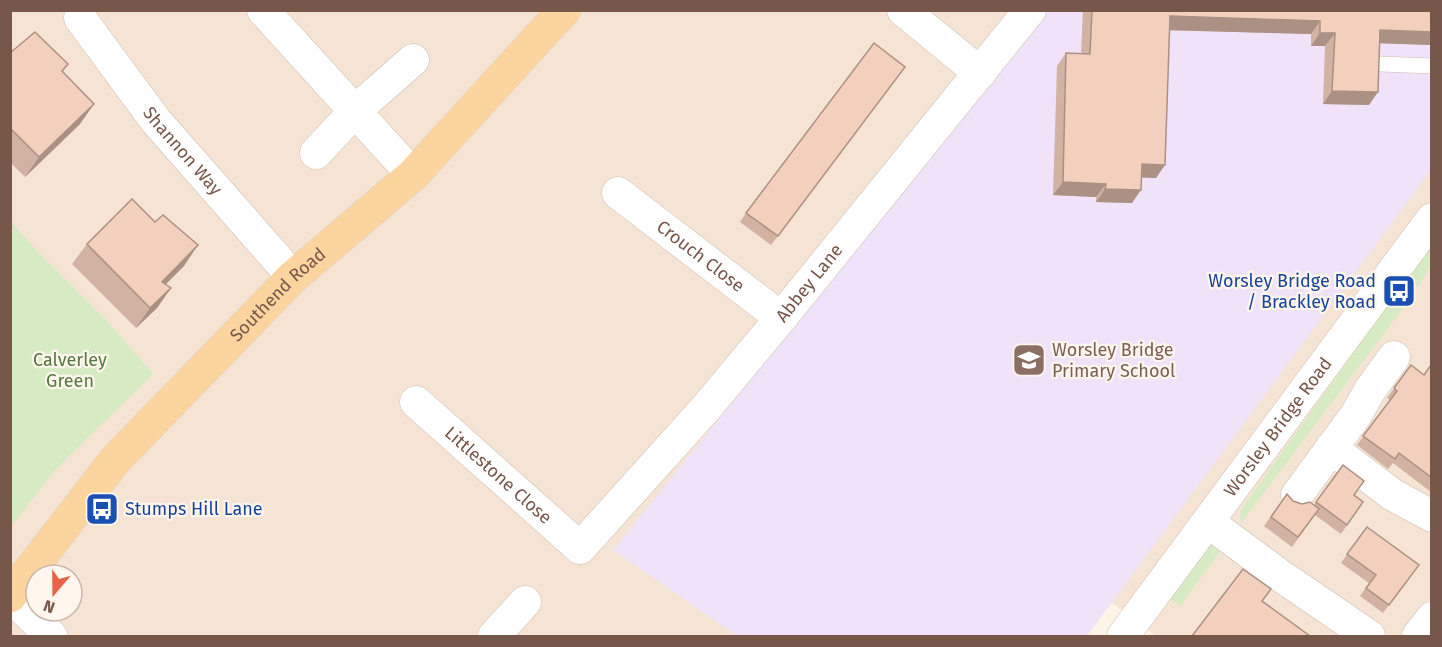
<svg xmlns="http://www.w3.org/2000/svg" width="1442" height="647" font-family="'Fira Sans',sans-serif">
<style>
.residential{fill:#f5e4d4;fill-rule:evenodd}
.education{fill:#f0e2f9}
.green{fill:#d6ebc4}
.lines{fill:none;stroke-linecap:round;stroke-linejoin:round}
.service-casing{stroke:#d1bcae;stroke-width:16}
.minor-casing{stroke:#d1bcae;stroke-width:33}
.primary-casing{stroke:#dcd3d0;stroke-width:34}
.service{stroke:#fff;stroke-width:15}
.minor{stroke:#fff;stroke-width:32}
.primary{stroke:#fcd49d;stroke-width:33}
.wall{fill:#d1b2a3}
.shaded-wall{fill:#aa9184}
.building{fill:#f3cfbd;stroke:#aa9184;stroke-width:1.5}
.labels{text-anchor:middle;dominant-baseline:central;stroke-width:4.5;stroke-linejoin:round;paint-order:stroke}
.street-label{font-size:18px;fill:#77574a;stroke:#fff7ed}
.transit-label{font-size:18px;fill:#164399;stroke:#fff7ed;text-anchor:end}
.education-label{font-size:18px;fill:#785e54;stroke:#fff7ed;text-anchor:start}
.park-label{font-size:18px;fill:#52773f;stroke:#fff7ed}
</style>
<rect width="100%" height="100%" fill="#fdf3e6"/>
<path class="residential" d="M 10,11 L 1431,11 L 1431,636 L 1156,636 L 1106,598 L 1077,636 L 11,636 ZM 36,575 L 72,575 L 72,611 L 36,611 Z"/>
<path class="education" d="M 1048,11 L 1431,11 L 1431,170 L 1087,636 L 737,636 L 613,550 Z"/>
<path class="green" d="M 11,221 L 36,250 L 109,323 L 153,374 L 54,471 L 11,527 Z
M 1431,247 L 1431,266 L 1418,287 L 1414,283 L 1407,281 Z
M 1398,291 L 1410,299 L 1241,523 L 1240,511 Z
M 1214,539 L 1225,545 L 1180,606 L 1170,599 Z"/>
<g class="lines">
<g class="service-casing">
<path id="service" d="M 1381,64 L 1432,66"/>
</g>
<g class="minor-casing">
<g id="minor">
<path d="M 263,10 L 413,175"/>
<path d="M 903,10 L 980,73"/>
<path id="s1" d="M 80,18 L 156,121 L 293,277"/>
<path d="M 316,153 L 355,111 L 413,60"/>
<path id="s2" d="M 618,193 L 781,318"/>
<path id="s3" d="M 416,402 L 580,548 L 706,408 L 781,318 L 1030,10"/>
<path d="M 1331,448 L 1393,495 L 1432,516"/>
<path d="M 1297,495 L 1356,415 L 1370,390 L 1394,357"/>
<path d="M 1208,522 L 1281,576 L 1369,636"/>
<path d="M 10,596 L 51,636"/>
<path d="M 494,636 L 525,602"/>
<path id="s4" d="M 1123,636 L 1432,219"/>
<path d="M 1418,636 L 1432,618"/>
</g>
</g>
<g class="primary-casing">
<g id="primary">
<path id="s5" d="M 10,596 L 116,459 L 293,277 L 413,175 L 564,10"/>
</g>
</g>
<use href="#service" class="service"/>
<use href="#minor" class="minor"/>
<use href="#primary" class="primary"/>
</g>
<path class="wall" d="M 1083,10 L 1431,10 L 1431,45 L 1380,43 L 1369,105 L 1323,104 L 1325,46 L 1311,46 L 1311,34 L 1169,30 L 1156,178 L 1141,177 L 1132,203 L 1096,202 L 1096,197 L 1053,195 L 1057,66 L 1066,53 L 1081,54 Z
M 10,53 L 62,71 L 80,124 L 25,177 L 10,162 Z
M 905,67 L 771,245 L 740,222 L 746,213 Z
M 87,244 L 184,266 L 166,284 L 171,288 L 157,308 L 136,328 L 72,264 Z
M 1411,365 L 1424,375 L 1431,365 L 1431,492 L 1393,463 L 1388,469 L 1357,445 L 1390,400 L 1387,398 Z
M 1343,465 L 1354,495 L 1363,502 L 1341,534 L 1315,515 L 1292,547 L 1264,526 L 1287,494 L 1293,501 L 1302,504 L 1314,505 Z
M 1367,527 L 1419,565 L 1383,613 L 1360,596 L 1369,583 L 1341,563 Z"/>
<path class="shaded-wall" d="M 1170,16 L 1320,21 L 1311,34 L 1161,30 Z
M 1380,30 L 1431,32 L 1431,45 L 1371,43 Z
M 1320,33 L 1335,33 L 1325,46 L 1311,46 Z
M 1332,91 L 1378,92 L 1369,105 L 1323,104 Z
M 94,104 L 80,124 L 25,177 L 39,157 Z
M 1142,164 L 1165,165 L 1156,178 L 1132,177 Z
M 1063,182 L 1106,184 L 1096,197 L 1053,195 Z
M 1105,189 L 1141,190 L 1132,203 L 1096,202 Z
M 198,245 L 184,266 L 148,302 L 162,282 Z
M 171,288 L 157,308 L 136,328 L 150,308 Z"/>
<path class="building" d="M 1092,10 L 1431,10 L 1431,32 L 1380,30 L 1378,92 L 1332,91 L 1335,33 L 1320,33 L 1320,21 L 1170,16 L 1165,165 L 1142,164 L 1141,190 L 1105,189 L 1106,184 L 1063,182 L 1066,53 L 1090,54 Z
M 35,32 L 68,64 L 62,71 L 94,104 L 39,157 L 10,128 L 10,53 Z
M 874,43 L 905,67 L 778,236 L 746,213 Z
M 132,199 L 155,222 L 163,215 L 198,245 L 162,282 L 171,288 L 150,308 L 87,244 Z
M 1411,365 L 1424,375 L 1431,365 L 1431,477 L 1399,453 L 1395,459 L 1363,436 L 1397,391 L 1394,388 Z
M 1343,465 L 1364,481 L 1354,495 L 1363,502 L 1347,525 L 1316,502 Z
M 1287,494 L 1293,501 L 1302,504 L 1310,502 L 1319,509 L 1298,537 L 1271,517 Z
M 1367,527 L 1419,565 L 1389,605 L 1366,588 L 1376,575 L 1347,554 Z
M 1243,569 L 1271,589 L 1262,601 L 1310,636 L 1192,636 Z"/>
<defs>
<g id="bus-square" transform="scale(1.725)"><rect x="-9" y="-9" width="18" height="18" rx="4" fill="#1a4fb4" stroke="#fff7ed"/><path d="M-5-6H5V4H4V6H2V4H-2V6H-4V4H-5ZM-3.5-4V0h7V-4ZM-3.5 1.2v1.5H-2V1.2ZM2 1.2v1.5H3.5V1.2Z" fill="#fff"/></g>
<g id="school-square" transform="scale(1.725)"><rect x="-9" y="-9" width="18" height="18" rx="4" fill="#8d6e63" stroke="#fff7ed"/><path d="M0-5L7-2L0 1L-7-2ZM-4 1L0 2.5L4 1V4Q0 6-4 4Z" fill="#fff"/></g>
</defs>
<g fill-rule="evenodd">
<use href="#bus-square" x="1399" y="291"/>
<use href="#school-square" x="1029" y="360"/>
<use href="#bus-square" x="102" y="509"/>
</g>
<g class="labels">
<g class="street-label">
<text stroke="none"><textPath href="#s1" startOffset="168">Shannon Way</textPath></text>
<text stroke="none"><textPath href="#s2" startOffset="104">Crouch Close</textPath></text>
<text stroke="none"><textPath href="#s3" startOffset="570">Abbey Lane</textPath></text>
<text stroke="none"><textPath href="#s5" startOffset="404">Southend Road</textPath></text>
<text stroke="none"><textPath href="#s4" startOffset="260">Worsley Bridge Road</textPath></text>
<text stroke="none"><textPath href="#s3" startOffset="110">Littlestone Close</textPath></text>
</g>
<g class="transit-label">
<text x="1376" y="281">Worsley Bridge Road<tspan x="1376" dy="21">/ Brackley Road</tspan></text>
<text x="125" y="509" text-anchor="start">Stumps Hill Lane</text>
</g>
<g class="education-label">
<text x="1052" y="350">Worsley Bridge<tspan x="1052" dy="21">Primary School</tspan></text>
</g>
<g class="park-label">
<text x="70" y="360">Calverley<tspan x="70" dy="21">Green</tspan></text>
</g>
</g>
<rect width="1442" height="647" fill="none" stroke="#77574a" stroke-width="24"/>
<g transform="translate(54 593) rotate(200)"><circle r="28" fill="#fff7ed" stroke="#c9b7ac" stroke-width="1.5"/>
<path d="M0-4.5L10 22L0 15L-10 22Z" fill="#e96349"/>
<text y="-9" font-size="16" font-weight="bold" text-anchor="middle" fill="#77574a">N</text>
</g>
</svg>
